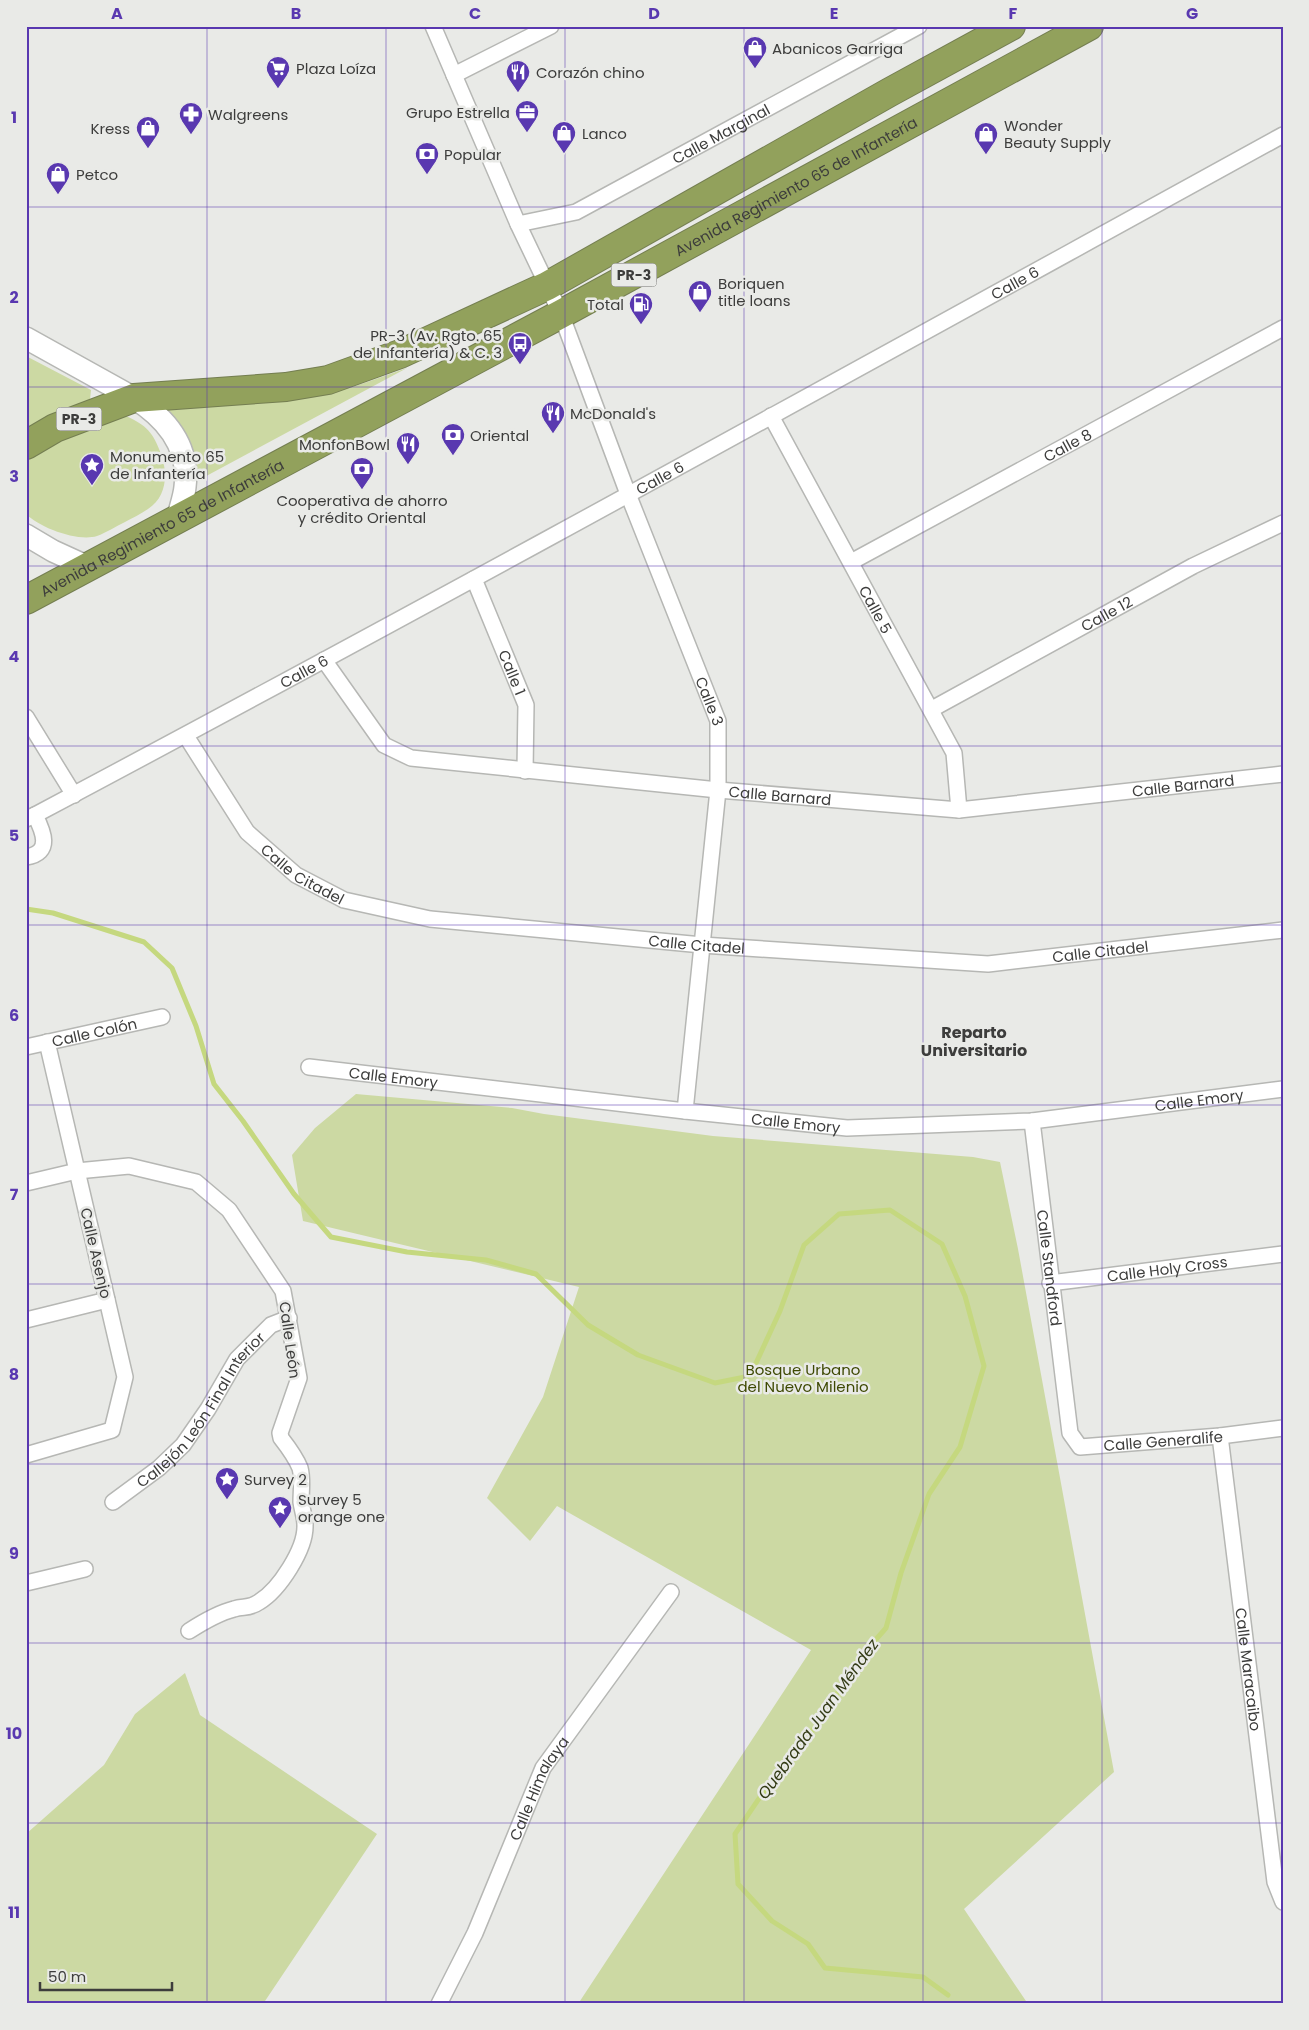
<svg xmlns="http://www.w3.org/2000/svg" width="1309" height="2030" font-family="Poppins,sans-serif">
<style>
.green{fill:#ccd9a3}
.lines{fill:none;stroke-linecap:round;stroke-linejoin:round}
.stream{stroke:#c5d87f;stroke-width:5}
.street-casing{stroke:#b6b7b4;stroke-width:18}
.secondary-casing{stroke:#b6b7b4;stroke-width:24}
.highway-casing{stroke:#747e51;stroke-width:30}
.street{stroke:#fff;stroke-width:15}
.secondary{stroke:#fff;stroke-width:21}
.highway{stroke:#92a15c;stroke-width:28}
.grid{fill:none;stroke:#5938b0;stroke-width:1;stroke-opacity:0.55}
.labels{text-anchor:middle;dominant-baseline:central;stroke-width:5;stroke-linejoin:round;paint-order:stroke}
.shield{fill:#e9eae7;stroke:#71716f;stroke-width:1}
.shield-label{font-size:14px;font-weight:bold;fill:#3d3d3c}
.poi-label{font-size:15px;fill:#3d3d3c;stroke:#e9eae7;text-anchor:start}
.street-label{font-size:15px;fill:#3d3d3c;stroke:#e9eae7}
.park-label{font-size:15px;fill:#3e4903;stroke:#e9eae7}
.neighbourhood-label{font-size:16px;font-weight:bold;fill:#3d3d3c;stroke:#e9eae7}
.water-label{font-size:16px;font-style:italic;fill:#333b15;stroke:#e9eae7}
.neatline{fill:none;stroke:#5938b0;stroke-width:2}
.grid-label{font-size:16px;text-anchor:middle;font-weight:bold;fill:#5938b0}
</style>
<rect width="100%" height="100%" fill="#e9eae7"/>
<path class="green" d="M 26,356 L 91,390 L 90,400 L 26,431 Z
M 407,368 L 197,481 C 193,446 190,436 166,410 C 210,396 258,404 304,398 C 339,393 373,380 407,368 Z
M 126,416 C 147,426 153,432 161,454 C 168,473 167,497 148,509 C 141,514 132,518 125,522 C 116,526 106,533 97,536 C 78,542 40,528 26,514 L 26,458 C 56,440 92,423 126,416 Z
M 356,1094 L 512,1108 L 544,1114 L 713,1136 L 973,1157 L 1000,1162 L 1018,1249 L 1114,1772 L 964,1909 L 1028,2004 L 578,2004 L 811,1650 L 557,1506 L 530,1541 L 487,1498 L 543,1397 L 579,1287 L 303,1221 L 292,1155 L 315,1128 Z
M 185,1673 L 200,1715 L 377,1834 L 263,2004 L 26,2004 L 26,1834 L 104,1765 L 135,1714 Z"/>
<g class="lines">
<path class="stream" d="M 26,909 L 53,913 L 144,942 L 172,968 L 196,1026 L 214,1084 L 243,1121 L 294,1194 L 331,1237 L 407,1252 L 486,1260 L 536,1274 L 588,1325 L 638,1355 L 715,1383 L 750,1376 L 780,1311 L 804,1245 L 839,1214 L 890,1210 L 942,1244 L 965,1296 L 984,1366 L 960,1447 L 929,1494 L 901,1573 L 886,1628 L 857,1661 L 819,1723 L 783,1763 L 735,1834 L 738,1884 L 772,1921 L 808,1944 L 825,1968 L 923,1977 L 948,1995"/>
<g class="street-casing">
<g id="street">
<path id="s1" d="M 433,26 L 518,224 L 561,314 L 628,494 L 718,721 L 718,790 L 685,1111"/>
<path d="M 454,75 L 551,26"/>
<path id="s2" d="M 518,224 L 576,212 L 919,26"/>
<path id="s3" d="M 771,416 L 954,753 L 959,810"/>
<path id="s4" d="M 851,562 L 1283,328"/>
<path id="s5" d="M 474,579 L 526,705 L 525,771"/>
<path id="s6" d="M 324,660 L 384,745 L 411,758 L 718,790 L 959,810 L 1283,774"/>
<path id="s7" d="M 932,709 L 1193,566 L 1283,523"/>
<path d="M 26,717 L 74,795"/>
<path id="s8" d="M 186,736 L 247,832 L 296,875 L 344,900 L 430,919 L 702,945 L 988,964 L 1283,930"/>
<path id="s9" d="M 35,815 C 453,593 868,363 1283,135"/>
<path d="M 26,857 C 53,853 43,831 35,815 L 26,819"/>
<path id="s10" d="M 26,1047 L 162,1017"/>
<path id="s11" d="M 309,1067 L 685,1111 L 847,1128 L 1032,1121 L 1283,1089"/>
<path id="s12" d="M 1032,1121 L 1070,1433 L 1080,1447 L 1220,1436 L 1283,1428"/>
<path d="M 26,1183 L 77,1171 L 129,1166 L 196,1182 L 229,1210 L 283,1291 L 299,1378 L 280,1433 L 281,1438 C 288,1447 296,1458 300,1468 C 303,1479 301,1491 301,1502 C 302,1510 305,1517 305,1525 C 306,1549 279,1590 259,1602 C 249,1609 244,1606 234,1609 C 218,1613 203,1622 189,1631"/>
<path id="s13" d="M 1050,1283 L 1283,1254"/>
<path d="M 26,1320 L 107,1300"/>
<path id="s14" d="M 1220,1436 L 1275,1882 L 1283,1902"/>
<path d="M 26,1455 L 112,1430 L 125,1377 L 47,1042"/>
<path id="s15" d="M 113,1502 L 159,1468 L 183,1445 L 208,1409 L 237,1359 L 271,1325 L 289,1318"/>
<path d="M 26,1583 L 85,1569"/>
<path id="s16" d="M 439,2004 L 475,1933 L 543,1768 L 671,1592"/>
</g>
</g>
<g class="secondary-casing">
<path id="secondary" d="M 26,338 L 134,398 C 166,418 190,446 185,487 C 184,498 179,510 177,521
M 26,535 L 53,551 L 88,567"/>
</g>
<g class="highway-casing">
<g id="highway">
<path d="M 26,445 L 55,428 L 134,398 L 286,387 L 328,380 L 400,354 L 547,286 L 890,92 L 1011,26"/>
<path id="s17" d="M 26,600 L 561,314 L 1089,26"/>
</g>
</g>
<use href="#street" class="street"/>
<use href="#secondary" class="secondary"/>
<use href="#highway" class="highway"/>
</g>
<path class="grid" d="M 207,26 L 207,2004M 386,26 L 386,2004M 565,26 L 565,2004M 744,26 L 744,2004M 923,26 L 923,2004M 1102,26 L 1102,2004M 26,207 L 1283,207M 26,387 L 1283,387M 26,566 L 1283,566M 26,746 L 1283,746M 26,925 L 1283,925M 26,1105 L 1283,1105M 26,1284 L 1283,1284M 26,1464 L 1283,1464M 26,1643 L 1283,1643M 26,1823 L 1283,1823"/>
<defs>
<g id="shop-pin" transform="scale(1.25)"><path d="M0 17L-7.5 6A9.5 9.5 0 1 1 7.5 6Z" fill="#5938b0" stroke="#e9eae7"/><path d="M-5-2.5h2.3a2.7 3.5 0 0 1 5.4 0H5L5.5 6h-11ZM-1.5-2.5h3a1.5 2.3 0 0 0-3 0Z" fill="#fff"/></g>
<g id="supermarket-pin" transform="scale(1.25)"><path d="M0 17L-7.5 6A9.5 9.5 0 1 1 7.5 6Z" fill="#5938b0" stroke="#e9eae7"/><path d="M-6-5.5h2.5l.6 2H6L4.5 2H-2.5L-4.4-4H-6ZM-1.5 3.2a1.3 1.3 0 1 0 .1 0ZM3 3.2a1.3 1.3 0 1 0 .1 0Z" fill="#fff"/></g>
<g id="restaurant-pin" transform="scale(1.25)"><path d="M0 17L-7.5 6A9.5 9.5 0 1 1 7.5 6Z" fill="#5938b0" stroke="#e9eae7"/><path d="M-5-6h1v4h1v-4h1v4h1v-4h1v5L-1.5 .5V6h-2V.5L-5-1ZM5-6V6H3V1.5H1.5Q1.5-4 5-6Z" fill="#fff"/></g>
<g id="office-pin" transform="scale(1.25)"><path d="M0 17L-7.5 6A9.5 9.5 0 1 1 7.5 6Z" fill="#5938b0" stroke="#e9eae7"/><path d="M-6-3h4V-5.5h4V-3h4V5H-6ZM-1-4.5V-3h2v-1.5ZM-6 0V1H6V0Z" fill="#fff"/></g>
<g id="pharmacy-pin" transform="scale(1.25)"><path d="M0 17L-7.5 6A9.5 9.5 0 1 1 7.5 6Z" fill="#5938b0" stroke="#e9eae7"/><path d="M-2-6h4v4h4v4h-4v4h-4v-4h-4v-4h4Z" fill="#fff"/></g>
<g id="bank-pin" transform="scale(1.25)"><path d="M0 17L-7.5 6A9.5 9.5 0 1 1 7.5 6Z" fill="#5938b0" stroke="#e9eae7"/><path d="M-6-4H6V4H-6ZM0-2.3a2.3 2.3 0 1 0 0 4.6a2.3 2.3 0 1 0 0-4.6Z" fill="#fff"/></g>
<g id="fuel-pin" transform="scale(1.25)"><path d="M0 17L-7.5 6A9.5 9.5 0 1 1 7.5 6Z" fill="#5938b0" stroke="#e9eae7"/><path d="M-5.5-6h7V0h2V4h1.3V-2.5L3-4.5l.8-.8L6-3V5H2.5V1h-1V6h-7ZM-4.2-4.7v3.2H.2V-4.7Z" fill="#fff"/></g>
<g id="bus-pin" transform="scale(1.25)"><path d="M0 17L-7.5 6A9.5 9.5 0 1 1 7.5 6Z" fill="#5938b0" stroke="#e9eae7"/><path d="M-5-6H5V4H4V6H2V4H-2V6H-4V4H-5ZM-3.5-4V0h7V-4ZM-3.5 1.2v1.5H-2V1.2ZM2 1.2v1.5H3.5V1.2Z" fill="#fff"/></g>
<g id="sight-pin" transform="scale(1.25)"><path d="M0 17L-7.5 6A9.5 9.5 0 1 1 7.5 6Z" fill="#5938b0" stroke="#e9eae7"/><path d="M0-6L1.8-2.2L6-1.7L2.9 1.2L3.7 5.4L0 3.3L-3.7 5.4L-2.9 1.2L-6-1.7L-1.8-2.2Z" fill="#fff"/></g>
</defs>
<g fill-rule="evenodd">
<use href="#shop-pin" x="755" y="48"/>
<use href="#supermarket-pin" x="278" y="68"/>
<use href="#restaurant-pin" x="518" y="72"/>
<use href="#office-pin" x="527" y="112"/>
<use href="#pharmacy-pin" x="191" y="114"/>
<use href="#shop-pin" x="148" y="128"/>
<use href="#shop-pin" x="564" y="133"/>
<use href="#shop-pin" x="986" y="134"/>
<use href="#bank-pin" x="427" y="154"/>
<use href="#shop-pin" x="58" y="174"/>
<use href="#shop-pin" x="700" y="292"/>
<use href="#fuel-pin" x="641" y="304"/>
<use href="#bus-pin" x="520" y="344"/>
<use href="#restaurant-pin" x="553" y="413"/>
<use href="#bank-pin" x="453" y="435"/>
<use href="#restaurant-pin" x="408" y="444"/>
<use href="#sight-pin" x="92" y="465"/>
<use href="#bank-pin" x="362" y="469"/>
<use href="#sight-pin" x="227" y="1479"/>
<use href="#sight-pin" x="280" y="1508"/>
</g>
<g class="labels">
<g class="shield">
<rect x="611.5" y="263.5" width="45" height="23" rx="4"/>
<rect x="56.5" y="407.5" width="45" height="23" rx="4"/>
</g>
<g class="shield-label">
<text x="634" y="275">PR-3</text>
<text x="79" y="419">PR-3</text>
</g>
<g class="poi-label">
<text x="772" y="48">Abanicos Garriga</text>
<text x="296" y="68">Plaza Loíza</text>
<text x="536" y="72">Corazón chino</text>
<text x="510" y="112" text-anchor="end">Grupo Estrella</text>
<text x="208" y="114">Walgreens</text>
<text x="1004" y="125">Wonder<tspan x="1004" dy="17">Beauty Supply</tspan></text>
<text x="130" y="128" text-anchor="end">Kress</text>
<text x="582" y="133">Lanco</text>
<text x="444" y="154">Popular</text>
<text x="76" y="174">Petco</text>
<text x="718" y="283">Boriquen<tspan x="718" dy="17">title loans</tspan></text>
<text x="624" y="304" text-anchor="end">Total</text>
<text x="502" y="335" text-anchor="end">PR-3 (Av. Rgto. 65<tspan x="502" dy="17">de Infantería) &amp; C. 3</tspan></text>
<text x="570" y="413">McDonald's</text>
<text x="470" y="435">Oriental</text>
<text x="390" y="444" text-anchor="end">MonfonBowl</text>
<text x="110" y="456">Monumento 65<tspan x="110" dy="17">de Infantería</tspan></text>
<text x="362" y="500" text-anchor="middle">Cooperativa de ahorro<tspan x="362" dy="17">y crédito Oriental</tspan></text>
<text x="244" y="1479">Survey 2</text>
<text x="298" y="1499">Survey 5<tspan x="298" dy="17">orange one</tspan></text>
</g>
<g class="street-label">
<text stroke="none"><textPath href="#s2" startOffset="224">Calle Marginal</textPath></text>
<text stroke="none"><textPath href="#s17" startOffset="874">Avenida Regimiento 65 de Infantería</textPath></text>
<text stroke="none"><textPath href="#s9" startOffset="1115">Calle 6</textPath></text>
<text stroke="none"><textPath href="#s4" startOffset="246">Calle 8</textPath></text>
<text stroke="none"><textPath href="#s9" startOffset="710">Calle 6</textPath></text>
<text stroke="none"><textPath href="#s17" startOffset="154">Avenida Regimiento 65 de Infantería</textPath></text>
<text stroke="none"><textPath href="#s3" startOffset="220">Calle 5</textPath></text>
<text stroke="none"><textPath href="#s7" startOffset="199">Calle 12</textPath></text>
<text stroke="none"><textPath href="#s9" startOffset="305">Calle 6</textPath></text>
<text stroke="none"><textPath href="#s5" startOffset="101">Calle 1</textPath></text>
<text stroke="none"><textPath href="#s1" startOffset="730">Calle 3</textPath></text>
<text stroke="none"><textPath href="#s6" startOffset="910">Calle Barnard</textPath></text>
<text stroke="none"><textPath href="#s6" startOffset="505">Calle Barnard</textPath></text>
<text stroke="none"><textPath href="#s8" startOffset="184">Calle Citadel</textPath></text>
<text stroke="none"><textPath href="#s8" startOffset="589">Calle Citadel</textPath></text>
<text stroke="none"><textPath href="#s8" startOffset="994">Calle Citadel</textPath></text>
<text stroke="none"><textPath href="#s10" startOffset="70">Calle Colón</textPath></text>
<text stroke="none"><textPath href="#s11" startOffset="85">Calle Emory</textPath></text>
<text stroke="none"><textPath href="#s11" startOffset="895">Calle Emory</textPath></text>
<text stroke="none"><textPath href="#s11" startOffset="490">Calle Emory</textPath></text>
<text transform="translate(96 1253) rotate(77)">Calle Asenjo</text>
<text stroke="none"><textPath href="#s12" startOffset="148">Calle Standford</textPath></text>
<text stroke="none"><textPath href="#s13" startOffset="118">Calle Holy Cross</textPath></text>
<text transform="translate(290 1340) rotate(82)">Calle León</text>
<text stroke="none"><textPath href="#s15" startOffset="129">Callejón León Final Interior</textPath></text>
<text stroke="none"><textPath href="#s12" startOffset="415">Calle Generalife</textPath></text>
<text stroke="none"><textPath href="#s14" startOffset="235">Calle Maracaibo</textPath></text>
<text stroke="none"><textPath href="#s16" startOffset="238">Calle Himalaya</textPath></text>
</g>
<g class="park-label">
<text x="803" y="1369">Bosque Urbano<tspan x="803" dy="17">del Nuevo Milenio</tspan></text>
</g>
<g class="neighbourhood-label">
<text x="974" y="1032">Reparto<tspan x="974" dy="18">Universitario</tspan></text>
</g>
<g class="water-label">
<text transform="translate(818 1719) rotate(-54)">Quebrada Juan Méndez</text>
</g>
</g>
<rect width="1309" height="2030" fill="none" stroke="#e9eae7" stroke-width="55"/>
<path d="M40 1982v8h132v-8" fill="none" stroke="#3d3d3c" stroke-width="2.5"/>
<text x="48" y="1982" font-size="15" fill="#3d3d3c" stroke="#e9eae7" stroke-width="4" paint-order="stroke">50 m</text>
<rect x="28" y="28" width="1254" height="1974" class="neatline"/>
<g class="grid-label">
<text x="117" y="19">A</text>
<text x="296" y="19">B</text>
<text x="475" y="19">C</text>
<text x="654" y="19">D</text>
<text x="834" y="19">E</text>
<text x="1013" y="19">F</text>
<text x="1192" y="19">G</text>
<text x="14" y="123">1</text>
<text x="14" y="303">2</text>
<text x="14" y="482">3</text>
<text x="14" y="662">4</text>
<text x="14" y="841">5</text>
<text x="14" y="1021">6</text>
<text x="14" y="1200">7</text>
<text x="14" y="1380">8</text>
<text x="14" y="1559">9</text>
<text x="14" y="1739">10</text>
<text x="14" y="1918">11</text>
</g>
</svg>
